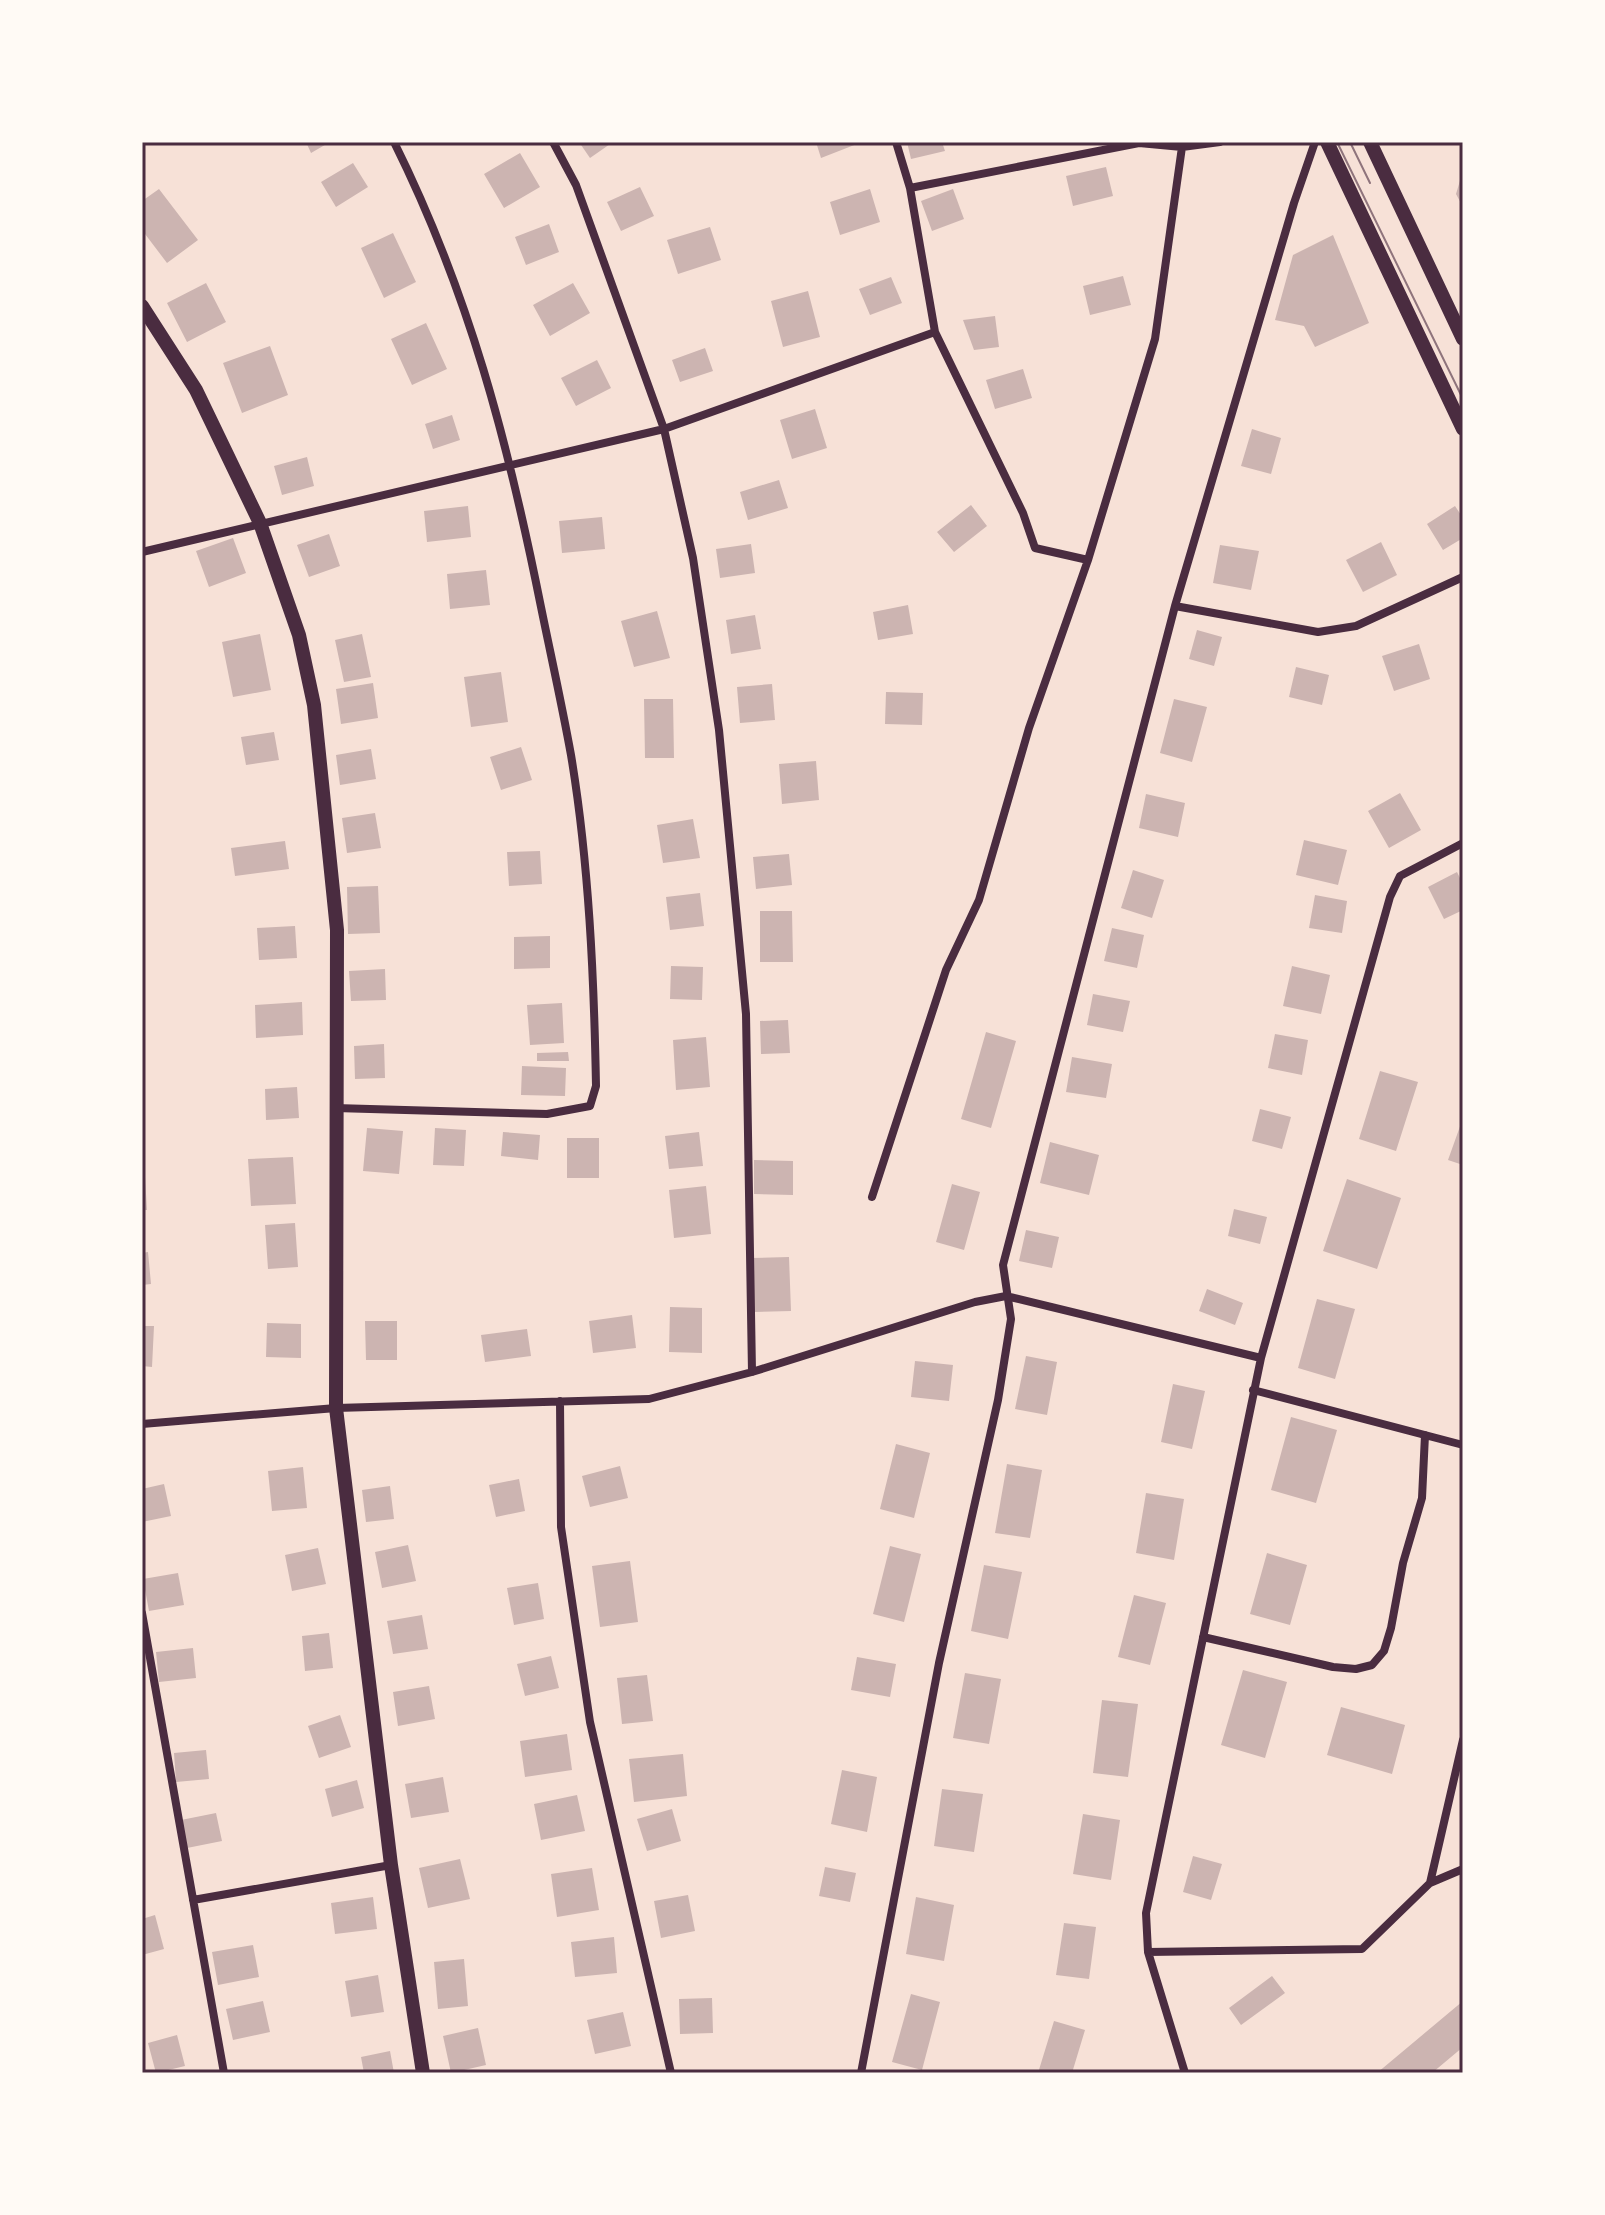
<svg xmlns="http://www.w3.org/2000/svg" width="1605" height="2215" font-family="Inter,sans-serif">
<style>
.building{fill:#ccb4b1}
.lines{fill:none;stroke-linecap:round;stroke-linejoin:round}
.minor{stroke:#4a2c40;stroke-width:8}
.tertiary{stroke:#4a2c40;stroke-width:14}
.tram{stroke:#8f747c;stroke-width:2}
.neatline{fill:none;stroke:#4a2c40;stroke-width:3}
</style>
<rect width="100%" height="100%" fill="#f7e1d7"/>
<path class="building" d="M 306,142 L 330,142 L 311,153 Z
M 579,142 L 613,142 L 590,158 Z
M 816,142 L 862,142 L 821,158 Z
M 907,142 L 942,142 L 945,151 L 911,159 Z
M 520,153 L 540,187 L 504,208 L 484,174 Z
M 353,163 L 368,187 L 336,207 L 321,182 Z
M 1106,167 L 1113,196 L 1073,206 L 1066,176 Z
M 1462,174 L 1463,174 L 1463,207 L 1456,194 Z
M 640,187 L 654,216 L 621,231 L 607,202 Z
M 159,189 L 198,240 L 167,263 L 142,230 L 142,201 Z
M 870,189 L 880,222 L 840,235 L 830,202 Z
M 953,189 L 964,219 L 932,231 L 921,201 Z
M 549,224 L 559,252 L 526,265 L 515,237 Z
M 710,227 L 721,260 L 678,274 L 667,240 Z
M 393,233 L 416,282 L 384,298 L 361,248 Z
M 1333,235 L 1369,323 L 1315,347 L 1304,326 L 1275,320 L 1293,255 Z
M 1123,276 L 1131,305 L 1090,315 L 1083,286 Z
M 891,277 L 902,303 L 870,315 L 859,289 Z
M 206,283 L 226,322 L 187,342 L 167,303 Z
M 573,283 L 590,313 L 550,336 L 533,305 Z
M 808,291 L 820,337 L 783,347 L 771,301 Z
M 995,316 L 999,347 L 974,350 L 963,320 Z
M 426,323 L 447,369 L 412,385 L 391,339 Z
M 270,346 L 288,395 L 242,413 L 223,363 Z
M 705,348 L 713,371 L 680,382 L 672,360 Z
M 597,360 L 611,388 L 576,406 L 561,378 Z
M 1023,369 L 1032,398 L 995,409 L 986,380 Z
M 815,409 L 827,448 L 792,459 L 780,420 Z
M 452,415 L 460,440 L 433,449 L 425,424 Z
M 1252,429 L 1281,438 L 1271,474 L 1241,466 Z
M 307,457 L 314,486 L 282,495 L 274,466 Z
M 779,480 L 788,508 L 748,520 L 740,492 Z
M 971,505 L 987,526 L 954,552 L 937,532 Z
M 468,506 L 471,537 L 427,542 L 424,511 Z
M 1455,506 L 1463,518 L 1463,538 L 1443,550 L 1427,524 Z
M 602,517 L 605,549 L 562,553 L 559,521 Z
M 329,534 L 340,566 L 309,577 L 297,545 Z
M 233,538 L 246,573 L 209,587 L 196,551 Z
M 1381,542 L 1397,575 L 1363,592 L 1346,560 Z
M 751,544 L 755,573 L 720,578 L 716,549 Z
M 1220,545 L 1259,551 L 1251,590 L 1213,583 Z
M 486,570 L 490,605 L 450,609 L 447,574 Z
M 908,605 L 913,634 L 878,640 L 873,612 Z
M 657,611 L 670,658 L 634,667 L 621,621 Z
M 755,615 L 761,649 L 731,654 L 726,620 Z
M 1197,630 L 1222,637 L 1214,666 L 1189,659 Z
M 260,634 L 271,690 L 233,697 L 222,642 Z
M 362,634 L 371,677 L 344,682 L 335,640 Z
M 1419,644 L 1430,679 L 1394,691 L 1382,656 Z
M 1296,667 L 1329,675 L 1322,705 L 1289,697 Z
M 501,672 L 508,722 L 471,727 L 464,677 Z
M 373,683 L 378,718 L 341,724 L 336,689 Z
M 772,684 L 775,720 L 740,723 L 737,687 Z
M 886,692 L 923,693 L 922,725 L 885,724 Z
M 644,699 L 673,699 L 674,758 L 645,758 Z
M 1174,699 L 1207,707 L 1192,762 L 1160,753 Z
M 274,732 L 279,760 L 246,765 L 241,737 Z
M 521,747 L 532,780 L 501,790 L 490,757 Z
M 371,749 L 376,779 L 340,785 L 336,755 Z
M 816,761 L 819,800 L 782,804 L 779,764 Z
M 1400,793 L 1421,830 L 1389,848 L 1368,811 Z
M 1146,794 L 1185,803 L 1178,837 L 1139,828 Z
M 375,813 L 381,848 L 347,853 L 342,818 Z
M 693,819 L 700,858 L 663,863 L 657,825 Z
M 1304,840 L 1347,850 L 1338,885 L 1296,875 Z
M 285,841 L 289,869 L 235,876 L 231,848 Z
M 540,851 L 542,884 L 509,886 L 507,852 Z
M 789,854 L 792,885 L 756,889 L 753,857 Z
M 1133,870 L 1164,880 L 1152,918 L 1121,908 Z
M 1457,872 L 1463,884 L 1463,910 L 1444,919 L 1428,887 Z
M 378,886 L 380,933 L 348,934 L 347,887 Z
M 700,893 L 704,926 L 670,930 L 666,897 Z
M 1315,895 L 1347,901 L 1342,933 L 1309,928 Z
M 760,911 L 792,911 L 793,962 L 760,962 Z
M 295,926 L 297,958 L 259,960 L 257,928 Z
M 1112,928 L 1144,935 L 1137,968 L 1104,961 Z
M 550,936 L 550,968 L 514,969 L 514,937 Z
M 671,966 L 703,967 L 702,1000 L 670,999 Z
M 1292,966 L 1330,975 L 1321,1014 L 1283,1006 Z
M 385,969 L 386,1000 L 351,1001 L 349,971 Z
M 1093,994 L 1130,1001 L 1123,1032 L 1087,1025 Z
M 302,1002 L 303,1035 L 256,1038 L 255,1005 Z
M 562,1003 L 564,1043 L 530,1045 L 527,1005 Z
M 788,1020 L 790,1053 L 761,1054 L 760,1021 Z
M 986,1032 L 1016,1041 L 991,1128 L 961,1119 Z
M 1275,1034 L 1308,1040 L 1302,1075 L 1268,1068 Z
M 706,1037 L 710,1087 L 676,1090 L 673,1040 Z
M 384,1044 L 385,1078 L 355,1079 L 354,1046 Z
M 568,1052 L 569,1061 L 537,1061 L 537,1053 Z
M 1072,1057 L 1112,1064 L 1106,1098 L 1066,1092 Z
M 522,1066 L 566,1068 L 565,1096 L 521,1095 Z
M 1380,1071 L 1418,1082 L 1396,1151 L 1359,1139 Z
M 297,1087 L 299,1118 L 266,1120 L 265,1089 Z
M 1260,1109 L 1291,1117 L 1282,1149 L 1252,1141 Z
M 1463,1118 L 1463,1165 L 1448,1160 Z
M 367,1128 L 403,1131 L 399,1174 L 363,1171 Z
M 435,1128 L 466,1130 L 464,1166 L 433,1165 Z
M 503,1132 L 540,1135 L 538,1160 L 501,1156 Z
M 699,1132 L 703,1166 L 669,1169 L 665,1136 Z
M 567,1138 L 599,1138 L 599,1178 L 567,1178 Z
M 1050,1142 L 1099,1155 L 1089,1195 L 1040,1183 Z
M 293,1157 L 296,1204 L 251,1206 L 248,1159 Z
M 754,1160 L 793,1161 L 793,1195 L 754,1194 Z
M 142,1177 L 145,1177 L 147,1210 L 142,1210 Z
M 1347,1179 L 1401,1198 L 1377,1269 L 1323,1251 Z
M 952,1184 L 980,1192 L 964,1250 L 936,1242 Z
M 706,1186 L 711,1234 L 674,1238 L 669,1190 Z
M 1234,1209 L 1267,1217 L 1260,1244 L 1228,1236 Z
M 295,1223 L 298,1267 L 268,1269 L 265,1225 Z
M 1026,1230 L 1059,1237 L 1052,1268 L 1019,1261 Z
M 148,1252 L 151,1284 L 142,1285 L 142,1253 Z
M 789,1257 L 791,1311 L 753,1312 L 751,1258 Z
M 1207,1289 L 1243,1303 L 1235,1325 L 1199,1311 Z
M 1317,1299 L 1355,1309 L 1335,1379 L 1298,1368 Z
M 670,1307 L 702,1308 L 702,1353 L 669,1352 Z
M 632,1315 L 636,1348 L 593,1353 L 589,1321 Z
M 365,1321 L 397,1321 L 397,1360 L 366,1360 Z
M 267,1323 L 301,1324 L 301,1358 L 266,1357 Z
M 142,1326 L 154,1326 L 152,1367 L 142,1366 Z
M 527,1329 L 531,1356 L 485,1362 L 481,1335 Z
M 1026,1356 L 1057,1362 L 1047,1415 L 1015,1409 Z
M 915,1361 L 953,1365 L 949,1401 L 911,1397 Z
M 1173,1384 L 1205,1391 L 1192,1449 L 1161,1442 Z
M 1291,1417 L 1337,1430 L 1316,1503 L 1271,1490 Z
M 896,1444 L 930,1453 L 914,1518 L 880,1509 Z
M 1007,1464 L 1042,1470 L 1030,1538 L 995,1533 Z
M 620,1466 L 628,1498 L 590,1507 L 582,1476 Z
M 303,1467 L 307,1508 L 272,1511 L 268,1471 Z
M 519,1479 L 525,1511 L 496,1517 L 489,1485 Z
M 164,1484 L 171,1516 L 142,1522 L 142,1489 Z
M 390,1486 L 394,1519 L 366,1522 L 362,1490 Z
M 1146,1493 L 1184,1499 L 1174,1560 L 1136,1553 Z
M 408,1545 L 416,1581 L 382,1588 L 375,1552 Z
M 890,1546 L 921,1554 L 904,1622 L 873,1614 Z
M 318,1548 L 326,1584 L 292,1591 L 285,1555 Z
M 1267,1553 L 1307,1565 L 1290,1625 L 1250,1614 Z
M 630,1561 L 638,1622 L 600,1627 L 592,1566 Z
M 984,1565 L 1022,1572 L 1008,1639 L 971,1631 Z
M 178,1573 L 184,1605 L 149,1611 L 143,1579 Z
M 538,1583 L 544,1619 L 514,1625 L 507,1588 Z
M 1134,1595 L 1166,1603 L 1150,1665 L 1118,1657 Z
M 422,1615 L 428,1649 L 393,1654 L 387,1621 Z
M 329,1633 L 333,1668 L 305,1671 L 302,1636 Z
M 193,1648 L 196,1678 L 159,1682 L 156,1652 Z
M 551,1656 L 559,1688 L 525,1696 L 517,1664 Z
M 857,1657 L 896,1664 L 890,1697 L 851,1690 Z
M 1243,1670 L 1287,1682 L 1265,1758 L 1221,1745 Z
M 965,1673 L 1001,1679 L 989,1744 L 953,1738 Z
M 647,1675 L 653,1721 L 622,1724 L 617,1678 Z
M 429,1686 L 435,1719 L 398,1726 L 393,1692 Z
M 1102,1700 L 1138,1704 L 1128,1777 L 1093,1773 Z
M 1341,1707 L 1405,1725 L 1392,1774 L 1327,1755 Z
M 340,1715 L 351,1747 L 319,1758 L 308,1726 Z
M 567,1734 L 572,1770 L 525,1777 L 520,1741 Z
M 206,1750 L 209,1779 L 176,1782 L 174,1753 Z
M 683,1754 L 687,1796 L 634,1802 L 629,1759 Z
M 842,1770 L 877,1777 L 867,1832 L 831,1824 Z
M 443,1777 L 449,1812 L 411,1818 L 405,1784 Z
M 357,1780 L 364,1808 L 332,1817 L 325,1789 Z
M 942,1789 L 983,1794 L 974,1852 L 934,1846 Z
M 577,1795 L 585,1831 L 541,1840 L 534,1804 Z
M 672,1809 L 681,1841 L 647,1851 L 637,1819 Z
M 216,1813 L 222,1841 L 187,1848 L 181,1820 Z
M 1083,1814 L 1120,1820 L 1111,1880 L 1073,1874 Z
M 1193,1856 L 1222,1864 L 1211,1900 L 1183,1892 Z
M 460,1859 L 470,1899 L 428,1908 L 419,1868 Z
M 825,1867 L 856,1873 L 850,1902 L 819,1896 Z
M 592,1868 L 599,1910 L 557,1917 L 551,1874 Z
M 688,1895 L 695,1931 L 661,1938 L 654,1901 Z
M 373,1897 L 377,1929 L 335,1934 L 331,1903 Z
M 916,1897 L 954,1905 L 944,1961 L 906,1954 Z
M 155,1915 L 164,1949 L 142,1955 L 142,1919 Z
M 1064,1923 L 1096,1927 L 1089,1979 L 1056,1975 Z
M 614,1937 L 617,1973 L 575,1977 L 571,1942 Z
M 253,1945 L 259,1977 L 218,1985 L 212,1952 Z
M 464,1959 L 468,2006 L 438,2009 L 434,1962 Z
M 378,1975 L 384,2012 L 351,2017 L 345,1981 Z
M 1272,1976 L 1285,1993 L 1241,2025 L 1229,2008 Z
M 911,1994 L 940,2002 L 922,2070 L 892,2062 Z
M 712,1998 L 713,2033 L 680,2034 L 679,1999 Z
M 263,2001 L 270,2032 L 233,2040 L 226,2009 Z
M 1463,2001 L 1463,2047 L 1432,2073 L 1377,2073 Z
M 623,2012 L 631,2046 L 595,2054 L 587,2020 Z
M 1054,2021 L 1085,2030 L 1072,2073 L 1038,2073 Z
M 478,2028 L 486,2065 L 451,2073 L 443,2036 Z
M 177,2035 L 185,2066 L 156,2073 L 148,2043 Z
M 390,2051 L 394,2073 L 364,2073 L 361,2057 Z"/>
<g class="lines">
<path class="minor" d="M 553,142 L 576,185 L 664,429 L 693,558 L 719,730 L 746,1014 L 752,1372
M 896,142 L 910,188 L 935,332 L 1023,513 L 1035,548 L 1088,560
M 910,188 L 1139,143 L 1182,147
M 142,552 L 664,429 L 935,332
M 1175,606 L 1318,632 L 1356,626 L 1463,577
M 335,1108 L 547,1114 L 590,1106 L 596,1086 C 594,977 589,863 571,755 C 562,705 551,656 541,607 C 508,442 469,293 394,142
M 872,1197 L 946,970 L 979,900 L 1029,728 L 1088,560 L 1155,339 L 1182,147 L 1220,142
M 1253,1390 L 1463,1445
M 560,1401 L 561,1527 L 590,1722 L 671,2073
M 142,1424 L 336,1408 L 649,1399 L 752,1372 L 975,1302 L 1006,1296 L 1261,1358
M 142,1613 L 224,2073
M 1203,1637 L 1333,1667 L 1356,1669 L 1372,1665 L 1384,1651 L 1391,1628 L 1403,1563 L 1422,1498 L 1425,1435
M 1430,1883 L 1463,1869
M 193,1900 L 391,1865
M 1148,1952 L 1362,1949 L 1430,1883 L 1463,1740
M 861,2073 L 939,1663 L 998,1400 L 1011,1319 L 1003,1265 L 1175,606 L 1294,203 L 1315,142
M 1185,2073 L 1148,1952 L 1146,1913 L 1261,1358 L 1390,897 L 1400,876 L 1463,843"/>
<path class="tertiary" d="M 1327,142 L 1463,429
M 1370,142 L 1463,339
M 142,306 L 196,390 L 260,523 L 299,635 L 314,705 L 337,930 L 336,1408 L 391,1865 L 423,2073"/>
<path class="tram" d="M 1337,142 L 1463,399
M 1350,142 L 1370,183"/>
</g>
<rect width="1605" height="2215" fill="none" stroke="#fffaf5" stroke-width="288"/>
<rect x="144" y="144" width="1317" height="1927" class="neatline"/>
</svg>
